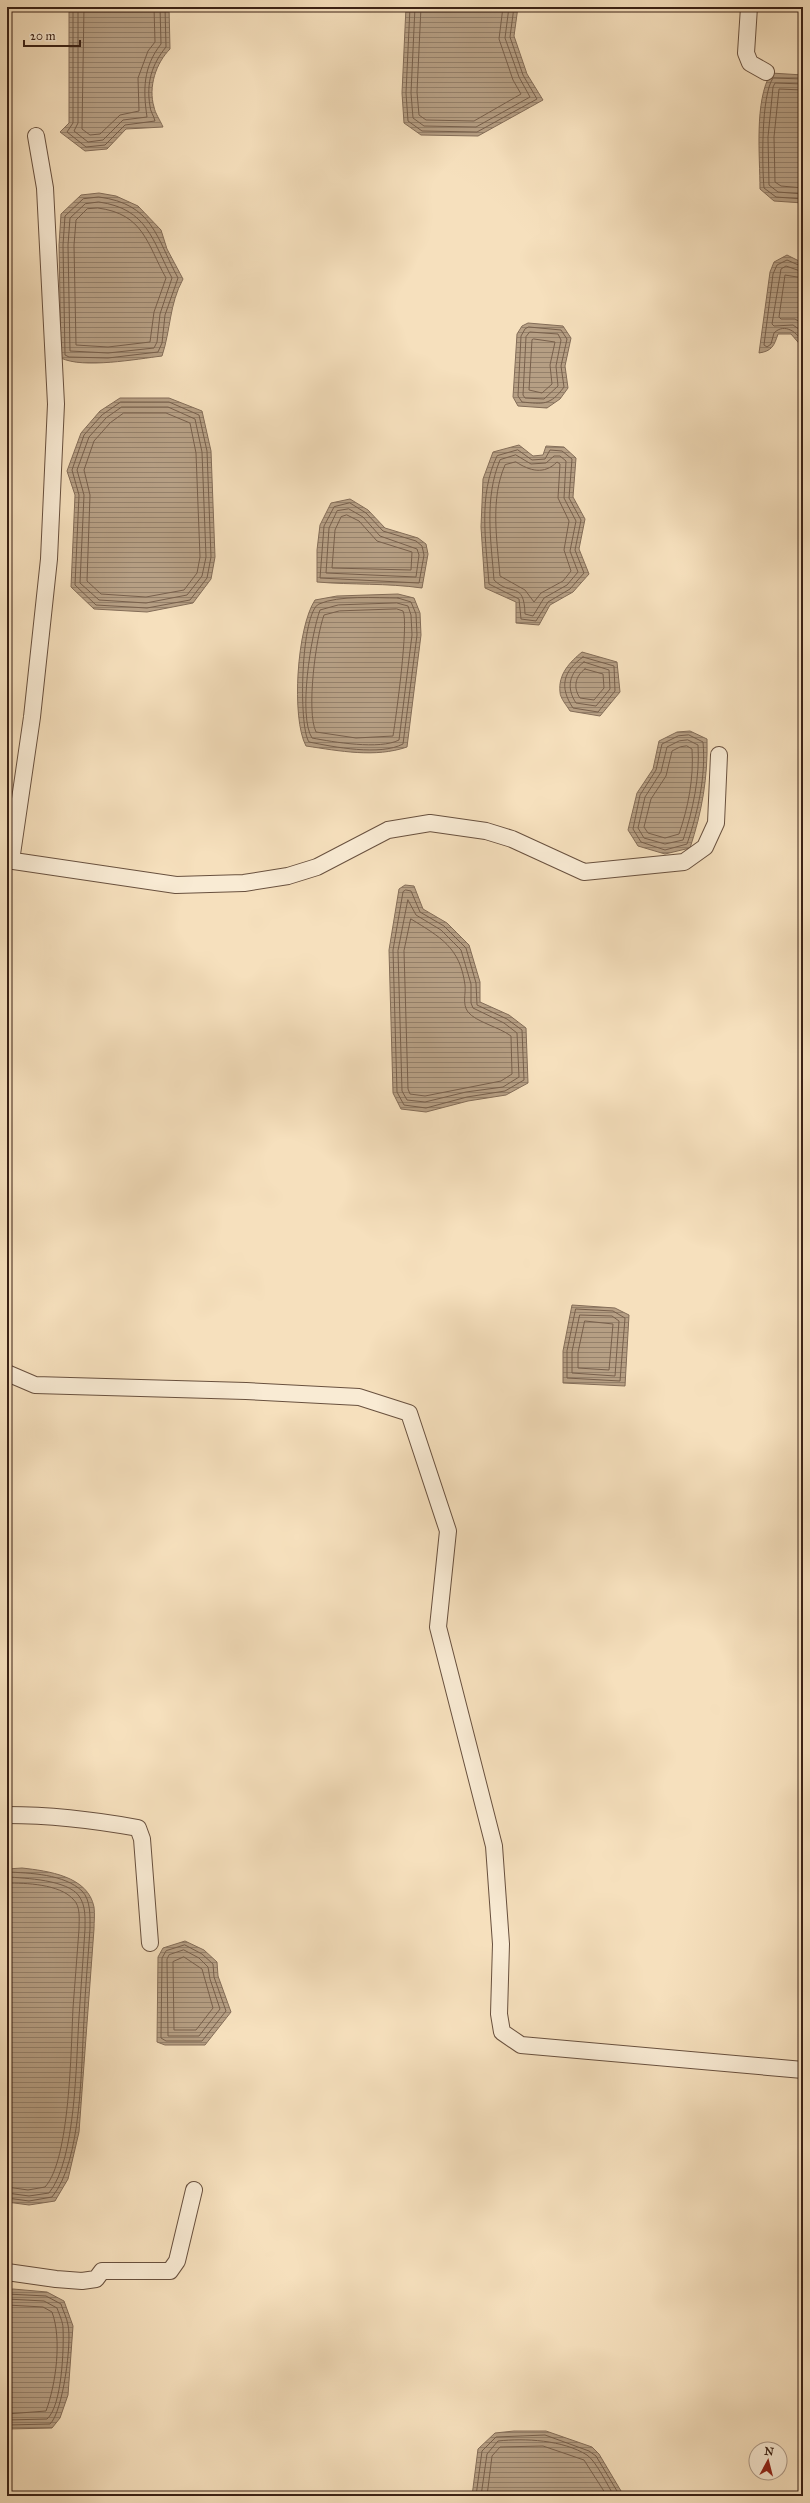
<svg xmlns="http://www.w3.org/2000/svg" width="810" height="2503" font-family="'IM FELL Great Primer',serif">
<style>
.water{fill:url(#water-rules);stroke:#846d58}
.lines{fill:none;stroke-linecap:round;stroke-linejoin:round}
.shore{stroke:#78604c;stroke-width:1}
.street-casing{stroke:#69513f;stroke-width:18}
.street{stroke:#f9ebd4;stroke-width:16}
</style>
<defs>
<pattern id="water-rules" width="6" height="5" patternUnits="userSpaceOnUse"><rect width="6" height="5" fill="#b69f84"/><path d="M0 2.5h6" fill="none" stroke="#95816b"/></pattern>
</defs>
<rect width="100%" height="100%" fill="#f6e0bd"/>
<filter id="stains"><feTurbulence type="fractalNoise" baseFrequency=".005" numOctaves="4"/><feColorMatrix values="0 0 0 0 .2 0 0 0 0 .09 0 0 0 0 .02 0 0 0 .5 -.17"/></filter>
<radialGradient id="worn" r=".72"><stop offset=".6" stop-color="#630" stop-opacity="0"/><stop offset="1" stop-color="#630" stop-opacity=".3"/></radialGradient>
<path class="water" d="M 69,7 L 169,7 L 170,49 C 156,63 148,87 154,107 C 155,113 160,120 163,127 L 126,129 L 107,149 L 85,151 L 60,132 L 69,123 Z
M 406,7 L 518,7 L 514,36 L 527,74 L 543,100 L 478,136 L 421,135 L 404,123 L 402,93 Z
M 771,73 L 803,75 L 803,203 L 774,201 L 760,189 C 760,156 754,101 771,73 Z
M 99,193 L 116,196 L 138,206 L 161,230 L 167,249 L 183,279 C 169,305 171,329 162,356 C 137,359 83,369 61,358 L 59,245 L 61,214 L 81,195 Z
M 787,255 L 803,263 L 803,348 L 791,334 L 778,334 C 774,346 772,351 759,353 L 770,272 L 774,262 Z
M 528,323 L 563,326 L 571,338 L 565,366 L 568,388 L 560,399 L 547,408 L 518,406 L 513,397 L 517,334 L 522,326 Z
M 120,398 L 169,398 L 202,411 L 211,451 L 215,557 L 211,579 L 193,603 L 147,612 L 94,609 L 71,587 L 75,495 L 67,471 L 81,433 L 100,411 Z
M 519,445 L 533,456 L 543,455 L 546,446 L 564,447 L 576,458 L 573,497 L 585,519 L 579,549 L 589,574 L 573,592 L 550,605 L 539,625 L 516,623 L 516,602 L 485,588 L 481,527 L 483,479 L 493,452 Z
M 350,499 L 368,510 L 385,528 L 418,538 L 426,544 L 428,554 L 422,588 C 387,583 352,585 317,582 L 317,550 L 320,525 L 331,503 Z
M 398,594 L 414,598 L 420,613 L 421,635 L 407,747 C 375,758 340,751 306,746 C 291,718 297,627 315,600 L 337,596 Z
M 582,652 L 617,662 L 620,692 L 600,716 L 570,711 C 567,706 560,698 560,692 C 558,674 570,662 582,652 Z
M 690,731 L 707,739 C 708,777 702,812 690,848 L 665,854 L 638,846 L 628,830 L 637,793 L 653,769 L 659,741 L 677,732 Z
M 405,885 L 414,886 L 423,909 L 447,923 L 469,945 L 480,982 L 480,1002 L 509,1015 L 526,1028 L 528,1083 L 506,1095 L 468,1101 L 426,1112 L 401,1109 L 393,1093 L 389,950 L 399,889 Z
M 572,1305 L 615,1308 L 629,1315 L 625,1386 L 563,1383 L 563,1351 Z
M 22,1868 C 48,1871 88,1876 94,1907 C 95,1914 94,1922 94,1929 L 79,2132 L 68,2179 L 55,2201 L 29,2205 L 7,2202 L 7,1869 Z
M 185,1941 L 204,1950 L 217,1962 L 218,1976 L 231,2012 L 205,2045 L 165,2045 L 157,2042 L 158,1957 L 163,1948 Z
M 13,2289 L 47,2292 L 64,2301 L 73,2326 L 68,2395 L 60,2418 L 52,2428 L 7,2429 L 7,2290 Z
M 514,2431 L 546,2431 L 592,2447 L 599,2454 L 624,2496 L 472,2496 L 478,2449 L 495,2433 Z"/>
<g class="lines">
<path class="shore" d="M 73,7 L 73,123 L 67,132 L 86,147 L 105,145 L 125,125 L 155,121 C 154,116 150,111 150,106 C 146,83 152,64 166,47 L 165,7
M 78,7 L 78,123 L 74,131 L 88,142 L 103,140 L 123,120 L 147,117 C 143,90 143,67 161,44 L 160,7
M 84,7 L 82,129 L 90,135 L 100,134 L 120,115 L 139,111 L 138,78 L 148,51 L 155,42 L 154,7
M 410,7 L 406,93 L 408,121 L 422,131 L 477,132 L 537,99 L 523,75 L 510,37 L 514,7
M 415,7 L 411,93 L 413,118 L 424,126 L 476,127 L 530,97 L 519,77 L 505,38 L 509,7
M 421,7 L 417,92 L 419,115 L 426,120 L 474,121 L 521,94 L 513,80 L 499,39 L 503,7
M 803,79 L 773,78 C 761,96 762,165 764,188 L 776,197 L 803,199
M 803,84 L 775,83 L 773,87 L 768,137 L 769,185 L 778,192 L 803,194
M 803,90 L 779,89 L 774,137 L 775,182 L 781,186 L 803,188
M 99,197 C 153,204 156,237 178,278 L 165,315 L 162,343 L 158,352 L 108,358 L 69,357 L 65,355 L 63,245 L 65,216 L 83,199 Z
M 99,202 C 148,209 152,240 172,278 L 160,314 L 157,342 L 154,348 L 108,353 L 70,351 L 68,245 L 70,218 L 85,204 Z
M 98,208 C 144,214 147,244 166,278 L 154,312 L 150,342 L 108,347 L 76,345 L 74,245 L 76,220 L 87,209 Z
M 803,267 L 787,260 L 777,265 L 773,274 L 764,345 L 767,347 L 771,344 L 774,333 C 785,322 798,333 803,343
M 803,272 L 786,266 L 781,269 L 772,324 L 774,326 L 793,325 L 803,332
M 803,278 L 785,275 L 779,317 L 781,319 L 795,319 L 803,324
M 529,327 L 561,330 L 567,339 L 561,366 L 564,387 C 550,406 543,404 522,402 L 518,396 L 521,336 L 525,329 Z
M 530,332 L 558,334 L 561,340 L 556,366 L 558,386 L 544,399 L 525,398 L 523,395 L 526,337 Z
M 534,339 L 555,342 L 550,365 L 552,384 L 542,393 L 529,390 L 532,340 Z
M 121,402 L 169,402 L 199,415 L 207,451 L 211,557 L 207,578 L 190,600 L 147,608 L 96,605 L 75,585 L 79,495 L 72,470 L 84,435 L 102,415 Z
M 122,407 L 168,407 L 195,419 L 202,452 L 206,557 L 202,576 L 187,595 L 146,603 L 99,600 L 80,583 L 84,495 L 77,470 L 89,437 L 106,418 Z
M 124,413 L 166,413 L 190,423 L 196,453 L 200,557 L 197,573 L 184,590 L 146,597 L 101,594 L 87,581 L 90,495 L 84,470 L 94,441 L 110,423 Z
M 518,450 L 532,460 L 545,459 L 550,450 L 562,451 L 572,459 L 569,498 L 581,520 L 575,550 L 584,573 L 570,589 L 548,602 L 536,621 L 521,619 L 519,599 L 489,584 C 486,542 478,495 497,456 Z
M 516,455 L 531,464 L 546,463 L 554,456 L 560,456 L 566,461 L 564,498 L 576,521 L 570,551 L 578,572 L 567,585 L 544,598 L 533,616 L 525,614 C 524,580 511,597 494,580 C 491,541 484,498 500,460 Z
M 516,462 C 530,471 544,475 557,462 L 560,464 L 558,498 L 569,521 L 564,550 L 571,571 L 563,581 L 541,593 L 534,602 L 525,590 L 500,576 C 497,540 490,499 505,465 Z
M 350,503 L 366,513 L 383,531 L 416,541 L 422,546 L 424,555 L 419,583 L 320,578 L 324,526 L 334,507 Z
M 349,509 L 363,517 L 380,536 L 417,549 L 419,555 L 416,577 L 326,573 L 329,528 L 337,511 Z
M 347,515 L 359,521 L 377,541 L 412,552 L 411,570 L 332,568 L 335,530 L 341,517 Z
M 398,598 L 411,602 L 416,614 L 417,635 L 403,744 C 380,756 334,747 309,742 C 298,726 301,612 319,604 C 339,595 376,598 398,598 Z
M 397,603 L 408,606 L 411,615 L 412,635 L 399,740 C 380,750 333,742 312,738 C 298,716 311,635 320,610 L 338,605 Z
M 397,609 L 403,611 C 409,623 396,717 393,736 L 356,738 L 316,732 C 306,711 316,637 324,615 L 339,611 Z
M 583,657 L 614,666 L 615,691 L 598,712 L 573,708 C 559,687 563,671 583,657 Z
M 584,662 L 609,670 L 610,689 L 596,706 L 576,703 C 566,688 569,673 584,662 Z
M 585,669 L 603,674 L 604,688 L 594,700 L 580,698 C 573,688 575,676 585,669 Z
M 689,735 L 703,742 C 706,776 698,812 687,844 L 665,850 L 641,842 L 633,829 L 640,795 L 656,770 L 662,744 L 678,736 Z
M 688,740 L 698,745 C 700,777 693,810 683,840 L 665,844 L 644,838 L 638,828 L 645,797 L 661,772 L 667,747 L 679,741 Z
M 687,746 L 692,749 C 694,778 688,808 679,834 L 665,838 L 648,833 L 644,827 L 651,799 L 666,776 L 672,751 L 680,747 Z
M 406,890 L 411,891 L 420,912 L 444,926 L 466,948 L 476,983 L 477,1005 L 507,1019 L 522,1030 L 524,1080 L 505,1091 L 467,1097 L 426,1108 L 404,1105 L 397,1092 L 393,950 L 403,892 Z
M 408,900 L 416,915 L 441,930 L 461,950 L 471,984 L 471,1003 L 473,1008 L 504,1023 L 517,1033 L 519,1077 L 503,1087 L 466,1092 L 425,1102 L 407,1100 L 402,1091 L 398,951 Z
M 411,919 C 440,937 460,947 465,985 C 466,994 462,1004 468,1012 C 476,1022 499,1027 511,1036 L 512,1074 L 501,1081 L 425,1096 L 410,1094 L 408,1089 L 404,951 Z
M 576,1309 L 613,1311 L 625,1318 L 620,1381 L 567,1378 L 567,1351 Z
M 580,1315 L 612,1316 L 619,1321 L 615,1376 L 572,1373 L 572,1352 Z
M 585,1321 L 613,1324 L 609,1370 L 578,1368 L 578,1353 Z
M 7,1872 C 30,1873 64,1874 82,1891 C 91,1900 90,1917 90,1929 C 88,1960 85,1990 84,2020 C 81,2067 82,2161 52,2197 L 29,2201 L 7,2198
M 7,1877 C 25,1878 68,1880 79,1896 C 86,1906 85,1918 85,1929 C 83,1959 81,1988 79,2017 C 76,2061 76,2160 49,2193 L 29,2196 L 7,2193
M 7,1883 C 26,1883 59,1884 73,1899 C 81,1906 79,1920 79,1929 C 77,1956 75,1982 73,2008 C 71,2048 70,2160 45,2187 L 28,2190 L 7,2187
M 185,1945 L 202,1954 L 213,1964 L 214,1977 L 226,2011 L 202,2041 L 166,2041 L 161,2038 L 162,1958 L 166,1951 Z
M 184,1950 L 199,1958 L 208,1967 L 210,1979 L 220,2009 L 199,2036 L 168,2036 L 167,1959 L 169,1955 Z
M 184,1957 L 202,1969 L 213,2008 L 196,2030 L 174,2030 L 173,1962 Z
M 7,2294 L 46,2296 L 61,2304 C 63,2311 67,2318 68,2325 C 72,2342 63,2412 50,2424 L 7,2425
M 7,2299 L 44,2301 L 57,2308 C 59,2314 63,2322 63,2328 C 64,2348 62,2406 47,2419 L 7,2420
M 7,2305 L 43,2307 L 52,2312 C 62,2339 56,2384 46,2411 L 7,2414
M 476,2496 L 482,2451 L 496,2437 L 545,2435 L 589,2451 L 596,2456 L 620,2496
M 481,2496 L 487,2454 L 498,2441 C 525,2438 563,2440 587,2455 C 596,2461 608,2486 614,2496
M 487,2496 L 492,2456 L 500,2447 L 543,2446 L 584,2460 L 607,2496"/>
<g class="street-casing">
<path id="street" d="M 749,7 L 746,53 L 750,63 L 766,72
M 7,860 L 176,885 L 244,883 L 288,876 L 317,867 L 388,830 L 430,823 L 486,831 L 512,839 L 584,872 L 684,862 L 705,847 L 716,823 L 719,755
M 11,861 L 32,717 L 49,559 L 56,404 L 45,188 L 36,136
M 7,1373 L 35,1385 L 246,1391 L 359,1397 L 409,1413 L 448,1531 L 438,1627 L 494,1846 L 501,1944 L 499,2014 L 502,2032 L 521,2045 L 803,2070
M 7,1815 C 52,1815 94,1820 138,1828 L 142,1839 L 150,1943
M 7,2272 L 56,2279 L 82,2281 L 96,2279 L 102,2271 L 170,2271 L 177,2261 L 194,2190"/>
</g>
<use href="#street" class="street"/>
</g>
<rect width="810" height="2503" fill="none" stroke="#f6e0bd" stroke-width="24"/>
<rect x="8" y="8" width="794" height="2487" fill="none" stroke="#3a2115" stroke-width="2"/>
<rect x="12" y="12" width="786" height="2479" fill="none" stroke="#3a2115"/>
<g transform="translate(768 2461) rotate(7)"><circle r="19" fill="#f9ebd4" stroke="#ad9a88"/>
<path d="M0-3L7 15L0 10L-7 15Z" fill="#8f2418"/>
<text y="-6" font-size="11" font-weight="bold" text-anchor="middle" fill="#3a2115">N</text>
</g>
<path d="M24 40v6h56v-6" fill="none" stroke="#3a2115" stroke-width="2"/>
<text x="30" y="40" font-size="12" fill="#3a2115" stroke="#f9ebd4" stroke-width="3" paint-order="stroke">20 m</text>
<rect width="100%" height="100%" filter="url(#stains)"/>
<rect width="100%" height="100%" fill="url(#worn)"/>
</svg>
